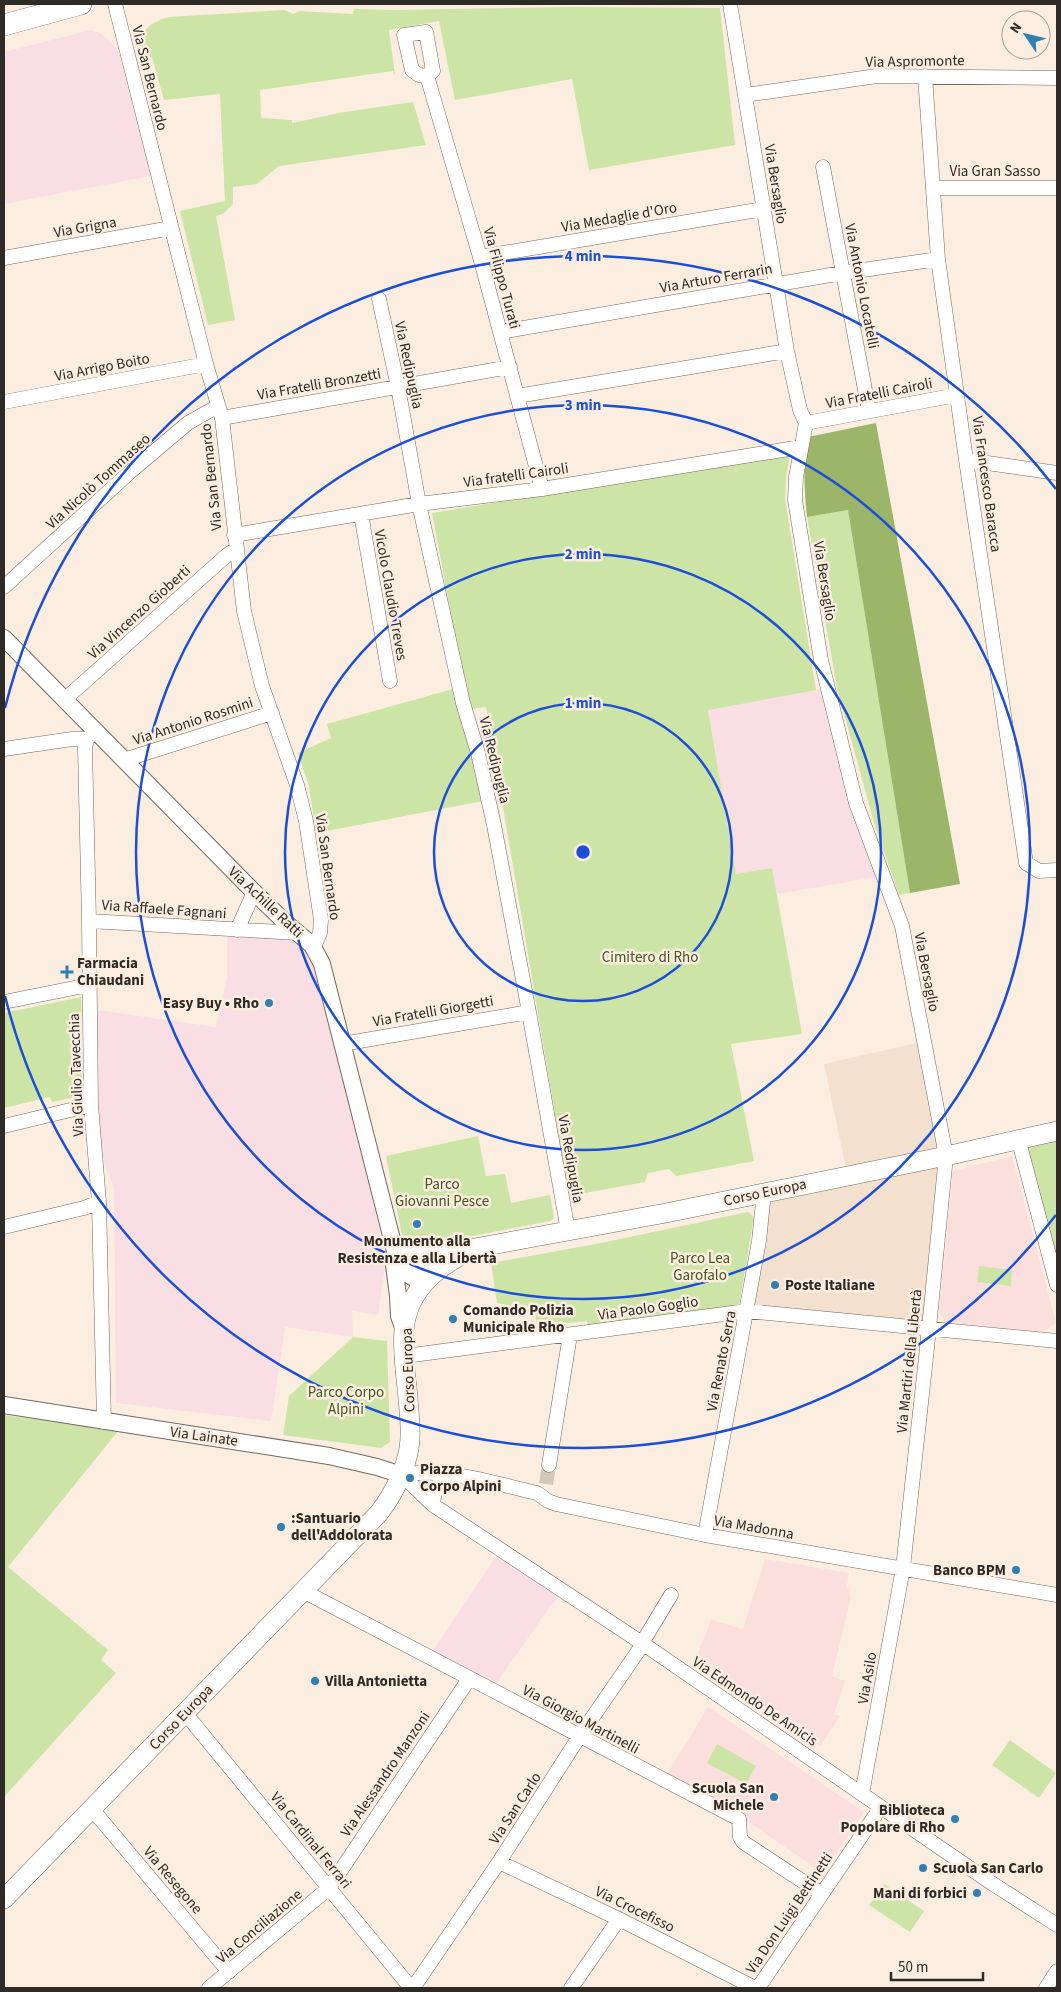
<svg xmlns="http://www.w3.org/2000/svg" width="1061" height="1992" viewBox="0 0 1061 1992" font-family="'Source Sans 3',sans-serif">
<rect width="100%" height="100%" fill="#fbeee1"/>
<!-- built -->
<path fill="#f3e0ce" d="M921 1042 942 1154 847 1173 824 1064Z
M943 1159 928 1326 749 1308 767 1194Z"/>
<!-- industrial -->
<path fill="#f9dee3" d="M91 30 100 33 109 40 116 47 120 56 151 176 4 204V52Z
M825 688 876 877 777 894 772 868 736 874 708 709Z
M227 935 295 939 310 952 314 963 389 1268 384 1273 378 1315 352 1311 353 1337 285 1327 271 1421 116 1403 114 1187 100 1153 97 1010 216 1027 227 978Z
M498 1554 560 1596 553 1602 496 1684 432 1652Z"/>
<!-- education -->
<path fill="#fadfdd" d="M1012 1156 1056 1323 1043 1332 946 1322 939 1313 953 1171Z
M765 1559 849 1573 847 1586 851 1597 832 1676 845 1681 834 1714 840 1716 820 1746 695 1661 711 1620 743 1629Z
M708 1707 864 1812 823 1873 747 1821 667 1774Z"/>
<!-- green -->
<path fill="#cce4a5" d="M571 7 720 8 735 145 589 170 572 79 455 100 439 21 389 30 395 75 393 71 260 90 261 118 292 120V123L344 112 413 102 426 145 279 166 257 184 233 187V204L223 214 216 216 235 320 208 325 180 211 225 201 220 94 164 100 152 57 141 58C136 34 147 23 169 17L285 10 293 14 299 11 353 14 354 9 394 10Z
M790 455 786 478 785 499 816 690 708 710 736 874 772 868 802 1034 731 1044 754 1161 676 1176 669 1169 648 1173 645 1182 569 1196 486 707 472 709 460 663 432 513Z
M848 510 910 893 899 895 875 826 837 688 807 517Z
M453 689 466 730 483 801 316 833 309 786 298 753 331 738 327 724Z
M81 997 82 1089 78 1096 52 1102 50 1097 4 1108V1013Z
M478 1136 486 1176 505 1174 511 1203 550 1195 554 1218 550 1221 421 1246 416 1245 402 1235 386 1156Z
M1057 1141V1262L1026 1146Z
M748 1212 754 1217 739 1305 589 1328 587 1321 537 1326 534 1306 520 1308 497 1303 491 1263 601 1243Z
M979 1266 1012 1270 1011 1286 977 1282Z
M353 1337 387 1341 390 1442 381 1448 283 1435 289 1396Z
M4 1415 119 1430 8 1567 108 1650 101 1660 116 1673 4 1797Z
M1010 1740 1056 1773 1039 1798 992 1765Z
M717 1744 756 1766 746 1784 707 1763Z
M884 1884 924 1911 910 1932 869 1905Z"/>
<!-- forest -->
<path fill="#9bb668" d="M876 423 960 884 910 893 848 510 807 517C804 487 803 467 808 437Z"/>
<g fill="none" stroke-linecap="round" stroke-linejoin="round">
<!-- minor-tunnel -->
<path stroke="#d2c7bb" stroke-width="14" stroke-dasharray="14 7" stroke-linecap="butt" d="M546 1484 549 1465"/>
<defs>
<path id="minor" d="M115 4 206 364 222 418 244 611 262 686 297 785 306 821 321 920 320 933 314 947
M730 4 787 351 800 410 806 423 796 477 795 500 821 660 856 803 902 926 946 1156 927 1348 903 1568 862 1794
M427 76 419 75 412 70 404 35 426 32 433 71 427 76 480 257 542 489
M925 76 938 259 966 460 1026 863 1039 871 1057 870
M745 95 877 76 1057 78
M823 167 869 411
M933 188H1057
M480 257 763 209
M4 258 171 228
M379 299 398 387 419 504 463 703 478 753 494 825 529 1012 568 1231
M500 332 842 273 938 259
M517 396 787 351
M4 402 206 364
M222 418 510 367
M806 423 957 395
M966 460 1057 473
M361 514 390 681
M234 535 419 504 542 489 801 447
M4 587 130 472 188 423 218 406
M64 700 226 556 236 549
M95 732 87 739 85 748 89 921 91 1105 99 1202 104 1422
M4 749 72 739H87
M124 760 272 713
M89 921 298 933
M237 930 254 892
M4 1002 89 985
M342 1044 529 1012
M4 1126 91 1105
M1018 1138 1057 1285
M4 1227 84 1208 99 1202
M405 1356 747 1311 1057 1341
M549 1465 570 1335
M402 1475 433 1505 642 1643 993 1884 1057 1925
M402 1475C447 1467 493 1483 537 1493L548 1501 556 1504 705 1535 1057 1595
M433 1505C434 1490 438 1482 451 1474
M705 1535 759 1241 764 1192
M303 1591 739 1819 740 1837 743 1842 822 1894
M642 1643 671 1595
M185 1713 411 1988
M92 1809 229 1972
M499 1862 619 1919 755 1988
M209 1988 329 1888 469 1679
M413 1988 499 1862 579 1737 643 1644
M571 1988 619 1919
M758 1988 881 1807
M1046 1988 1057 1971"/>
<path id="tertiary" d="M4 638 254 892 287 924 312 945 322 964 397 1259C402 1272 412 1280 426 1281 423 1263 405 1254 393 1242
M404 1249C417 1257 429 1252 444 1250 453 1249 463 1248 473 1248
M393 1257 398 1296 399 1316 404 1330
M4 1405 329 1456 377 1467 402 1475"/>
<path id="secondary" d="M4 1899 379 1513C394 1493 405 1472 409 1448 412 1432 409 1414 408 1398 406 1376 402 1352 404 1330 408 1287 440 1265 475 1248L666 1213 946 1156 1057 1131"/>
<path id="primary" d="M4 25 81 4"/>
</defs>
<!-- minor casing -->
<use href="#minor" stroke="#74695e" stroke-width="15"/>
<!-- tertiary casing -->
<use href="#tertiary" stroke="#74695e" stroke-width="18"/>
<!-- secondary casing -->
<use href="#secondary" stroke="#74695e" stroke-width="20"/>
<!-- primary casing -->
<use href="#primary" stroke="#74695e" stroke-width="22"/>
<!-- minor -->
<use href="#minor" stroke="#fff" stroke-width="14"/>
<!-- tertiary -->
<use href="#tertiary" stroke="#fff" stroke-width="16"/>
<!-- secondary -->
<use href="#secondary" stroke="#fff" stroke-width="19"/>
<!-- primary -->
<use href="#primary" stroke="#fff" stroke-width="21"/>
</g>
<!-- distance rings -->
<g fill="none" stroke="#1d4ed8" stroke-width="2.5">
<circle cx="583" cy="852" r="149"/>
<circle cx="583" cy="852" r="298"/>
<circle cx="583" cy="852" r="447"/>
<path d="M1056 1215A596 596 0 0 1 5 996M5 708A596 596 0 0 1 1056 489"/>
</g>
<!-- markers -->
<g fill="#3280b2" stroke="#fbeee1" stroke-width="2">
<path d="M64.5 964.5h5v5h5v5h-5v5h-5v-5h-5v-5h5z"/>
<circle cx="269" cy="1003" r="5"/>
<circle cx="417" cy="1224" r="5"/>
<circle cx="775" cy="1285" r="5"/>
<circle cx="453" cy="1319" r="5"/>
<circle cx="410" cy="1478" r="5"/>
<circle cx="281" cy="1527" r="5"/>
<circle cx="1016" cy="1570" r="5"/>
<circle cx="315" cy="1681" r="5"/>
<circle cx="774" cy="1797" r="5"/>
<circle cx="955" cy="1819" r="5"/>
<circle cx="923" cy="1868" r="5"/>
<circle cx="977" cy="1893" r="5"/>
</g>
<g text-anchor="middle" stroke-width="5" stroke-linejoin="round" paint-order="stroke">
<!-- street labels -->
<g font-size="15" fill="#2e2a25" stroke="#fbeee1">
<text transform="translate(915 61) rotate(-1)" y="5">Via Aspromonte</text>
<text transform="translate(150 78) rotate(76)" y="5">Via San Bernardo</text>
<text x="995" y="176">Via Gran Sasso</text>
<text transform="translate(776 184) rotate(81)" y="5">Via Bersaglio</text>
<text transform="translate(619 217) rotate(-10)" y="5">Via Medaglie d'Oro</text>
<text transform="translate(85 227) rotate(-10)" y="5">Via Grigna</text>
<text transform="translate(502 278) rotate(75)" y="5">Via Filippo Turati</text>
<text transform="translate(716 278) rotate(-10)" y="5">Via Arturo Ferrarin</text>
<text transform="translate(862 286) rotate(79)" y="5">Via Antonio Locatelli</text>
<text transform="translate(409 365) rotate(78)" y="5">Via Redipuglia</text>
<text transform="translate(102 367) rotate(-11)" y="5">Via Arrigo Boito</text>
<text transform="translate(319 384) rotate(-10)" y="5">Via Fratelli Bronzetti</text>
<text transform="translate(879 393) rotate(-11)" y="5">Via Fratelli Cairoli</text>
<text transform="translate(516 475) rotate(-8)" y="5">Via fratelli Cairoli</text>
<text transform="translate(211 477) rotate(-96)" y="5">Via San Bernardo</text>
<text transform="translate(98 481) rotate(-42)" y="5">Via Nicolò Tommaseo</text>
<text transform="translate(987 484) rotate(82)" y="5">Via Francesco Baracca</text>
<text transform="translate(825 581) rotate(81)" y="5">Via Bersaglio</text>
<text transform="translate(391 595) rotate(80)" y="5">Vicolo Claudio Treves</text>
<text transform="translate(139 612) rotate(-42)" y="5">Via Vincenzo Gioberti</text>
<text transform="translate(193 721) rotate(-18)" y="5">Via Antonio Rosmini</text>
<text transform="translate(495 760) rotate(76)" y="5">Via Redipuglia</text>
<text transform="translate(328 867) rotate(82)" y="5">Via San Bernardo</text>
<text transform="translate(266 902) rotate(43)" y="5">Via Achille Ratti</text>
<text transform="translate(164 909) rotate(4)" y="5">Via Raffaele Fagnani</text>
<text transform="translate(927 972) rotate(79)" y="5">Via Bersaglio</text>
<text transform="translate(433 1011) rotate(-10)" y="5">Via Fratelli Giorgetti</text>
<text transform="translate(76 1075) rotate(-92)" y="5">Via Giulio Tavecchia</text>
<text transform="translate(571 1159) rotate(80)" y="5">Via Redipuglia</text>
<text transform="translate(765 1192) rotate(-12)" y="5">Corso Europa</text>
<text transform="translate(648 1308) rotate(-8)" y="5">Via Paolo Goglio</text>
<text transform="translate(721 1361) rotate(-79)" y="5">Via Renato Serra</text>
<text transform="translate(909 1361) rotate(-84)" y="5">Via Martiri della Libertà</text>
<text transform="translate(408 1370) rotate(-92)" y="5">Corso Europa</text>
<text transform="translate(204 1436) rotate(8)" y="5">Via Lainate</text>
<text transform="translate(754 1527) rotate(10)" y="5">Via Madonna</text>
<text transform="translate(867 1678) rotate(-80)" y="5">Via Asilo</text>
<text transform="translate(755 1701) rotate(34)" y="5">Via Edmondo De Amicis</text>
<text transform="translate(181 1717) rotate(-46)" y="5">Corso Europa</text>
<text transform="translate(581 1719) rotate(28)" y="5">Via Giorgio Martinelli</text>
<text transform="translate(385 1774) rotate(-56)" y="5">Via Alessandro Manzoni</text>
<text transform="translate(515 1808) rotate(-57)" y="5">Via San Carlo</text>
<text transform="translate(311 1840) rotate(51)" y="5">Via Cardinal Ferrari</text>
<text transform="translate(173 1880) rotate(50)" y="5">Via Resegone</text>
<text transform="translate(635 1909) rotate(26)" y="5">Via Crocefisso</text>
<text transform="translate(789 1913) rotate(-56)" y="5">Via Don Luigi Bettinetti</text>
<text transform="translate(259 1926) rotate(-40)" y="5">Via Conciliazione</text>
</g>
<!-- park labels -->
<g font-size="15" fill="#44551e" stroke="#fbeee1">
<text x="650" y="962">Cimitero di Rho</text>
<text x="442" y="1189">Parco<tspan x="442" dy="17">Giovanni Pesce</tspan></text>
<text x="700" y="1263">Parco Lea<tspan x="700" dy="17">Garofalo</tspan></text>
<text x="346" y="1397">Parco Corpo<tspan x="346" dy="17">Alpini</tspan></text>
</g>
<!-- poi labels -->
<g font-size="15" font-weight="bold" fill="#2e2a25" stroke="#fbeee1" text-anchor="start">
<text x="77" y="968">Farmacia<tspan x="77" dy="17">Chiaudani</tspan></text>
<text x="259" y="1008" text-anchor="end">Easy Buy • Rho</text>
<text x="417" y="1246" text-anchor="middle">Monumento alla<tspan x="417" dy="17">Resistenza e alla Libertà</tspan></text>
<text x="785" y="1290">Poste Italiane</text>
<text x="463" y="1315">Comando Polizia<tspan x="463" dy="17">Municipale Rho</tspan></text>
<text x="420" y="1474">Piazza<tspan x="420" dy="17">Corpo Alpini</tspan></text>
<text x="291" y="1523">:Santuario<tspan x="291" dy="17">dell'Addolorata</tspan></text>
<text x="1006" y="1575" text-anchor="end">Banco BPM</text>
<text x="325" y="1686">Villa Antonietta</text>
<text x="764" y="1793" text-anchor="end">Scuola San<tspan x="764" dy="17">Michele</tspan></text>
<text x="945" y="1815" text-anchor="end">Biblioteca<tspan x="945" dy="17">Popolare di Rho</tspan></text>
<text x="933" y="1873">Scuola San Carlo</text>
<text x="967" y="1898" text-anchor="end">Mani di forbici</text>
</g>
</g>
<circle cx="583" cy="852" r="8" fill="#1d4ed8" stroke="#fbeee1" stroke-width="2.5"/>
<g font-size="15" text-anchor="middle" font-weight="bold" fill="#1d4ed8" stroke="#fbeee1" stroke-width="5" stroke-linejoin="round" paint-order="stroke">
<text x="583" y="261">4 min</text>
<text x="583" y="410">3 min</text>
<text x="583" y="559">2 min</text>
<text x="583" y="708">1 min</text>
</g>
<!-- border -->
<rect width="1061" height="1992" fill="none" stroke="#2e2a25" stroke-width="10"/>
<!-- north arrow -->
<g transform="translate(1026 35) rotate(305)"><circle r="24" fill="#fbeee1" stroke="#a9a096"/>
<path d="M0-4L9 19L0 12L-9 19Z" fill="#3280b2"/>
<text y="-8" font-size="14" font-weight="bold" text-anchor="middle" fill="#2e2a25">N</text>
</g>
<!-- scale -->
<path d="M891 1972v8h92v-8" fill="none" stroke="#2e2a25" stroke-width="2.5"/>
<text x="898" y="1972" font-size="15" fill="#2e2a25" stroke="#fbeee1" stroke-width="4" paint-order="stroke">50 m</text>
</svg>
